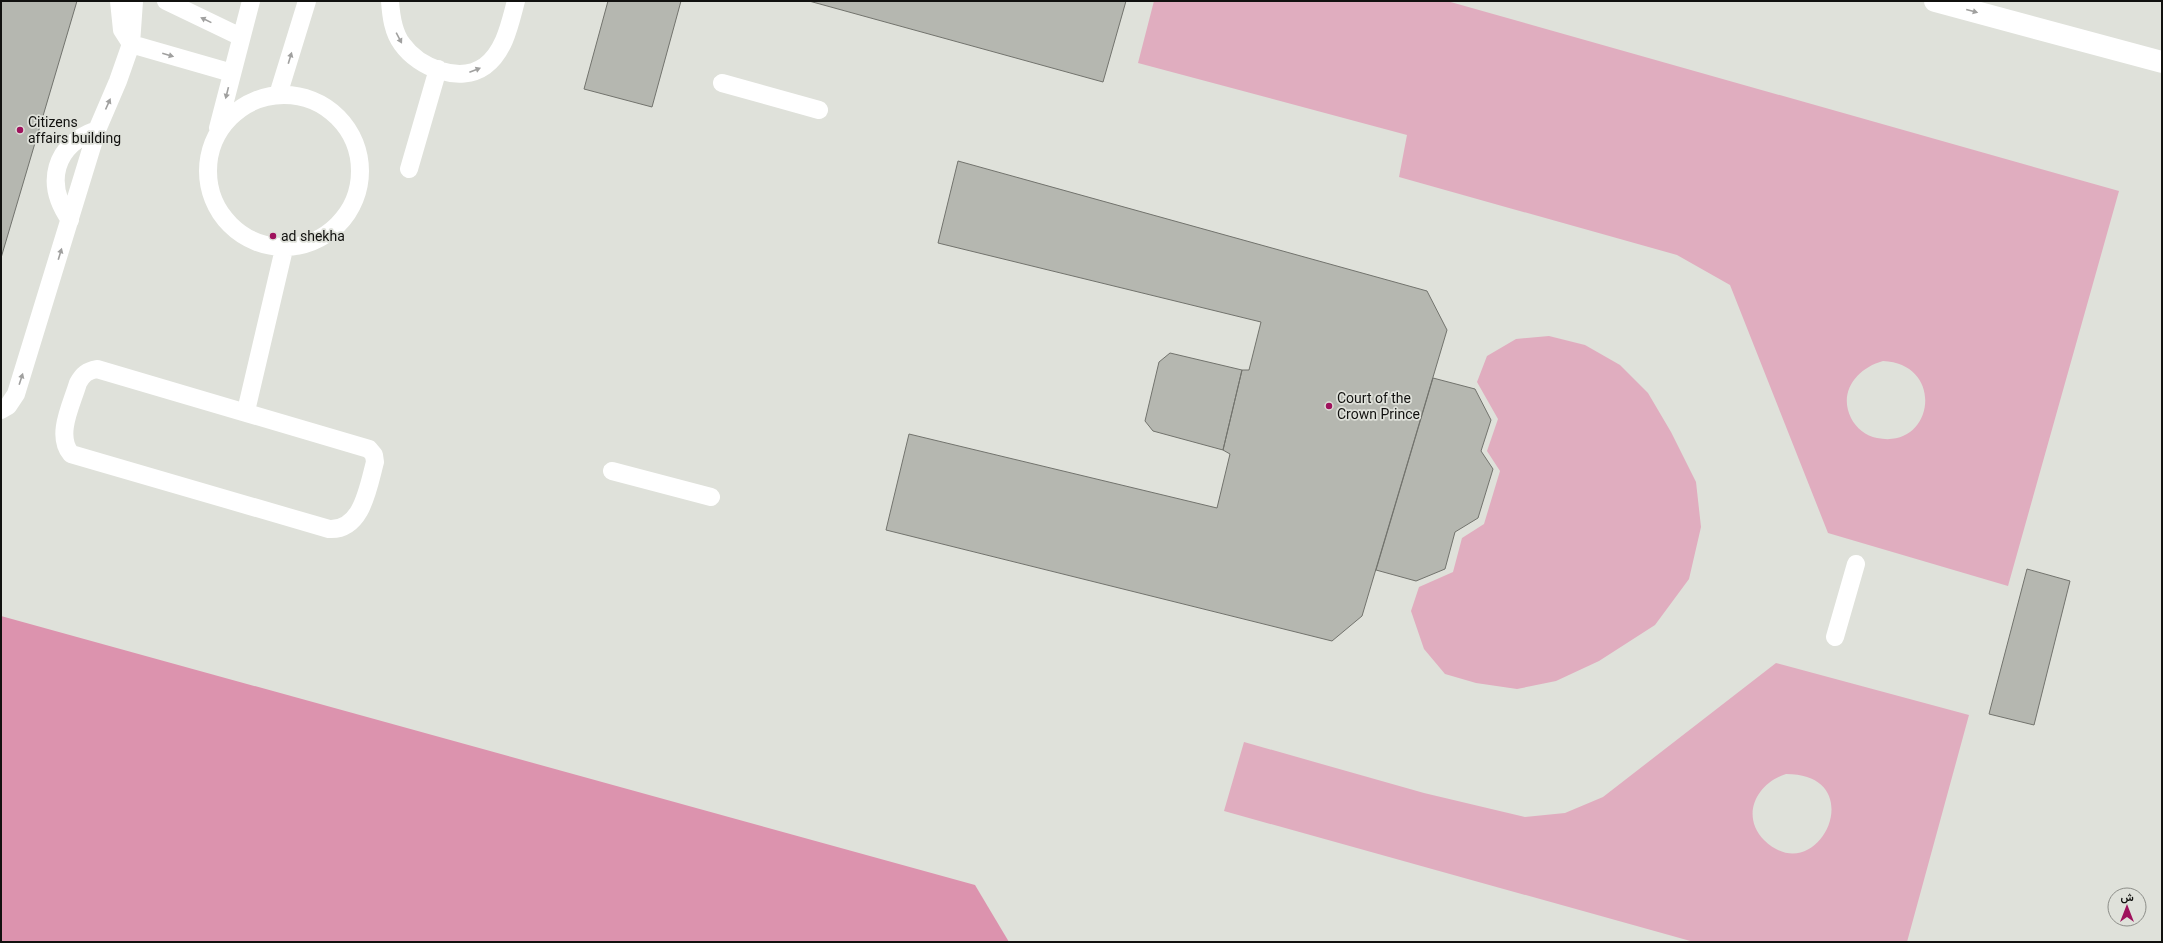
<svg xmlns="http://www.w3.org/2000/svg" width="2163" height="943" viewBox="0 0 2163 943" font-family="Roboto,Vazirmatn,sans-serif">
<rect width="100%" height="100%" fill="#dfe1da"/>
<!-- green -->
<path fill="#e0adbf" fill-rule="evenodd" d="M1154 1H1447L2119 191 2008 586 1828 533 1730 285 1677 255 1399 177 1407 135 1138 63ZM1883 361C1946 364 1934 450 1877 438 1866 436 1856 428 1851 418 1838 392 1857 368 1883 361Z
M1549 336 1585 345 1620 365 1648 393 1671 432 1696 482 1701 527 1689 579 1655 625 1599 661 1556 681 1517 689 1476 683 1445 674 1424 649 1411 611 1419 587 1453 572 1462 538 1484 524 1500 471 1487 451 1498 419 1477 382 1487 356 1516 339Z
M1776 663 1969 715 1907 942H1694L1224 811 1244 742 1424 793 1525 817 1565 813 1603 797ZM1786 774C1873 774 1818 893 1764 840 1740 815 1757 783 1786 774Z"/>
<!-- water -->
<path fill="#dc93ae" d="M1 616 975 885 1009 942H1Z"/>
<!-- building -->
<path fill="#b5b7b0" stroke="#72736d" d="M1 1H77L1 258Z
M608 1H681L652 107 584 89Z
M809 1H1126L1103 82Z
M958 161 1427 291 1447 330 1362 616 1332 641 886 530 909 434 1217 508 1230 454 1223 450 1242 370H1249L1261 322 938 243Z
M1170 353 1242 370 1223 450 1153 431 1145 421 1159 362Z
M1433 378 1475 389 1491 420 1481 451 1493 469 1478 518 1455 532 1445 569 1416 581 1376 570Z
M2027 569 2070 581 2034 725 1989 714Z"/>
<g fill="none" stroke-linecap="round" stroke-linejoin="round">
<!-- lane -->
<path stroke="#fff" stroke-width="18" d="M119 1 122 30 131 44 232 73
M166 1 241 37
M390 1C391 16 393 32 402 44 419 68 460 84 485 66 505 51 510 23 516 1
M722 83 819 110
M208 171a76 76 0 1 1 152 0a76 76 0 1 1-152 0Z
M278 95 307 1
M218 128 251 1
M409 169 438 69
M70 220C44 183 54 145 97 130
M97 369 369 449 374 455 375 462C368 488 362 531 329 529L71 454C55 435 72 404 78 383 83 374 87 371 97 369Z
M1 410 8 406 16 394 97 130 118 81 131 44 134 1
M246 411 284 249
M612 471 711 497
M1835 637 1856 564"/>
<!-- secondary -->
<path stroke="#fff" stroke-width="22" d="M1935 1 2162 62"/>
</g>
<!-- one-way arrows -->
<defs><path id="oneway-solid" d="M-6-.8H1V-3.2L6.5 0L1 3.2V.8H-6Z"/></defs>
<g fill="#a0a09f">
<use href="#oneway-solid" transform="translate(1972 11) rotate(15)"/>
<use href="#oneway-solid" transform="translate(206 20) rotate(-154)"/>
<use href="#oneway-solid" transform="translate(399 38) rotate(62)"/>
<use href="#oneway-solid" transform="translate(168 55) rotate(16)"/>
<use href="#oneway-solid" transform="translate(290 58) rotate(-73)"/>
<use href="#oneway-solid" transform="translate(475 70) rotate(-21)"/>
<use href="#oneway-solid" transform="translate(227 93) rotate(104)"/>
<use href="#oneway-solid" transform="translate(108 104) rotate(-66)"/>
<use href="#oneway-solid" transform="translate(60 254) rotate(-73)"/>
<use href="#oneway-solid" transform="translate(21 379) rotate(-72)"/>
</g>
<!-- markers -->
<g fill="#9f125d" stroke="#dfe1da" stroke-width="1.5">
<circle cx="20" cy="130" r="4"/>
<circle cx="273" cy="236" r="4"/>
<circle cx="1329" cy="406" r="4"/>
</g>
<g text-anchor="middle" stroke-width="3.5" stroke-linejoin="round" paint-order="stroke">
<!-- poi labels -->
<g font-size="14" fill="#11110f" stroke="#dfe1da" text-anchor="start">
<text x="28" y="127">Citizens<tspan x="28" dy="16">affairs building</tspan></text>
<text x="281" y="241">ad shekha</text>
<text x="1337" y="403">Court of the<tspan x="1337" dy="16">Crown Prince</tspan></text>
</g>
</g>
<!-- border -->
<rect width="2163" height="943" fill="none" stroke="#11110f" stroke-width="4"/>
<!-- north arrow -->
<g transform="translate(2127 907)"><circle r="19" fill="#dfe1da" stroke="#8d8e89"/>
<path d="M0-3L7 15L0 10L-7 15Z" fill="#9f125d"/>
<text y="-6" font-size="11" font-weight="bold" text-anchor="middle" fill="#11110f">ش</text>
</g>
</svg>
